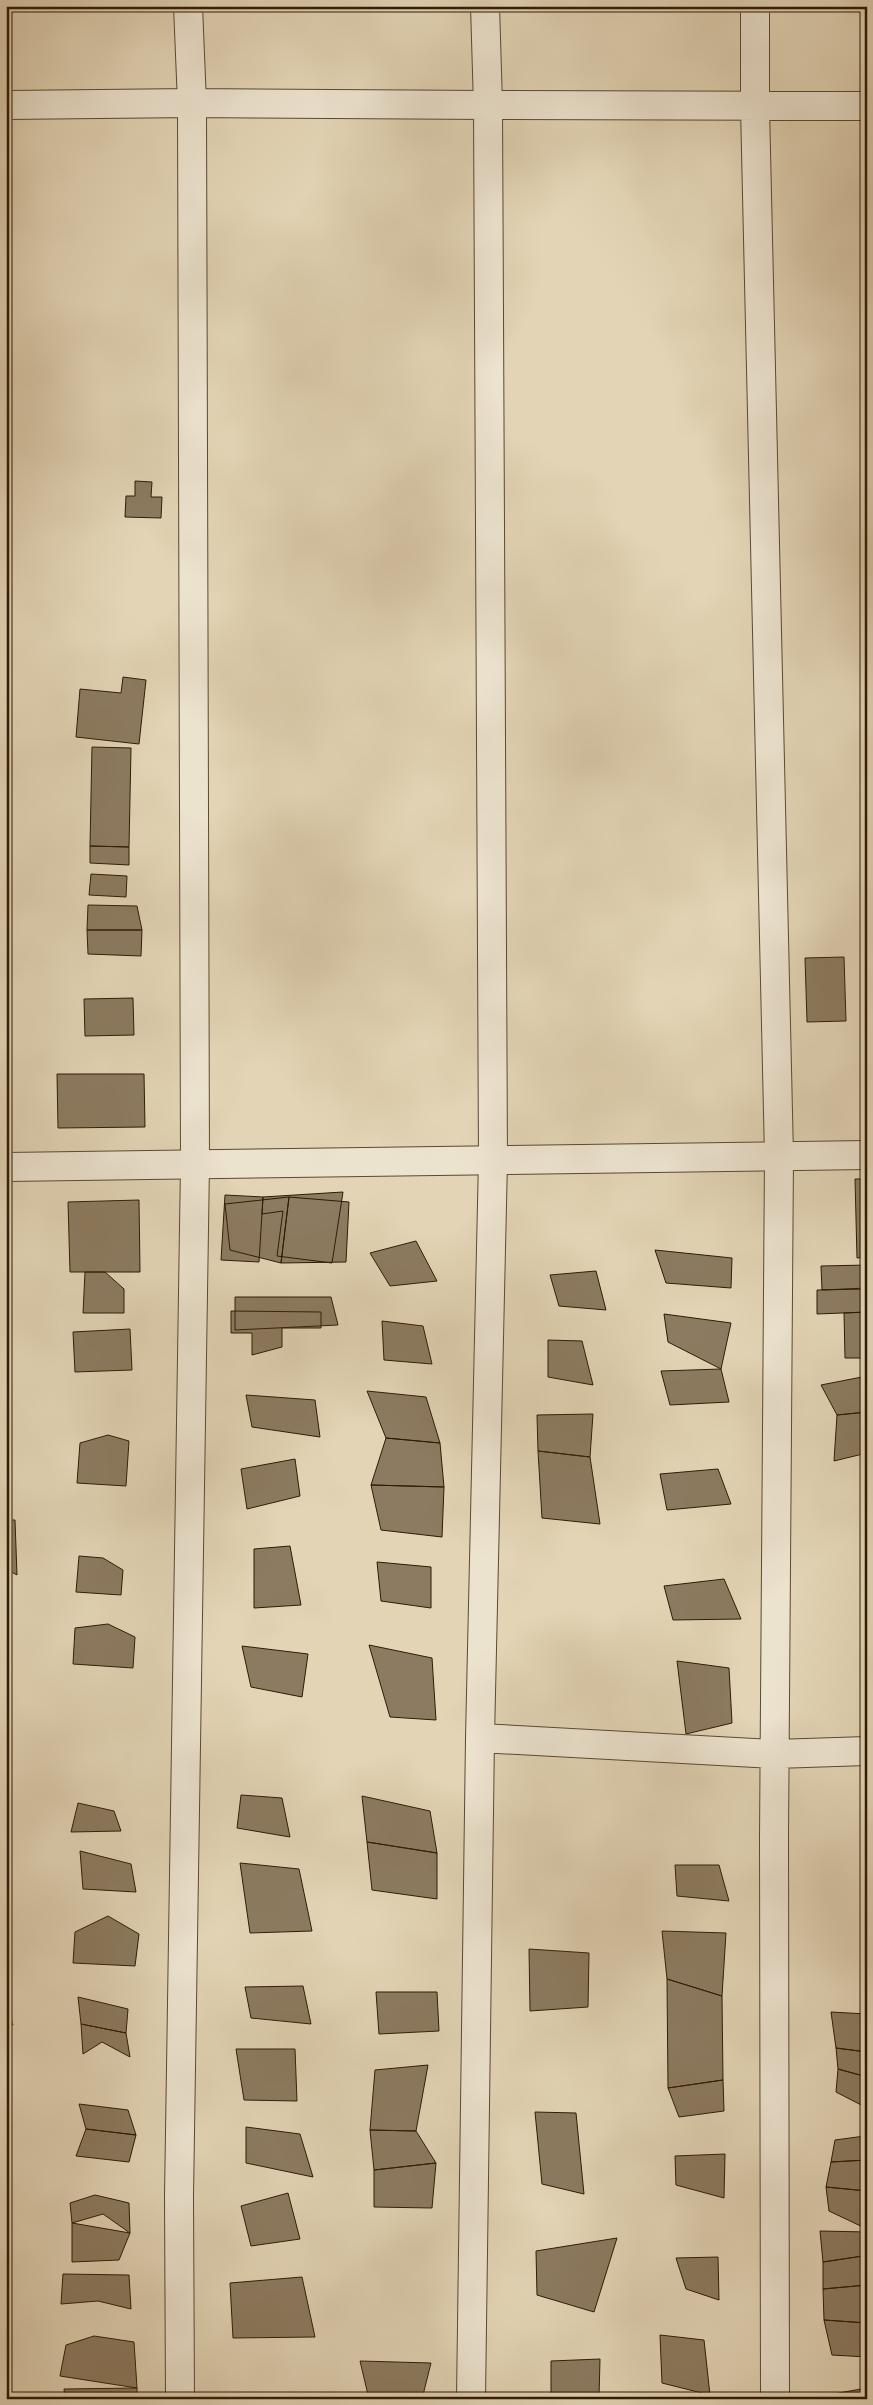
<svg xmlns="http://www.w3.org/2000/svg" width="873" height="2405" viewBox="0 0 873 2405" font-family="'IM FELL Double Pica',serif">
<rect width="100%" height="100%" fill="#e2d4b5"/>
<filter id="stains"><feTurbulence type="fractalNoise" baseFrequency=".004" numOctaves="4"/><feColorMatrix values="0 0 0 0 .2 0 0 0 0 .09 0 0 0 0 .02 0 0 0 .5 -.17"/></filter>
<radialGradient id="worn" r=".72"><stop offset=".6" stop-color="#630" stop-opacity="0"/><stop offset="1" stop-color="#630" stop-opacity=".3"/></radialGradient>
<!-- building -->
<path fill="#8c7b61" stroke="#2e1b06" d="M135 481 152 482 151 497H162L161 518 125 517 126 496H135Z
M123 677 146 680 139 744 76 737 80 689 121 693Z
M92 747 131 748 129 847 90 846Z
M90 846 129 847V865L90 863Z
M91 874 127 876 126 897 89 895Z
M88 905 137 906 142 930H87Z
M87 930H142L141 956 88 954Z
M844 957 846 1021 807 1022 805 958Z
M133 998 134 1035 85 1036 84 999Z
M57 1074H144L145 1127 58 1128Z
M855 1179H867V1257L857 1258Z
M343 1192 332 1263 277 1256 283 1211 262 1214 263 1197Z
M225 1195 263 1197 259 1262 221 1260Z
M289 1197 281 1263 230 1250 225 1204Z
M289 1197 349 1202 346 1262 281 1263Z
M139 1200 140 1272H70L68 1202Z
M416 1241 437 1281 390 1286 370 1253Z
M655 1250 732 1258 731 1288 666 1283Z
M867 1265V1288L822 1290 821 1266Z
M596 1271 606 1310 559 1306 550 1275Z
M85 1272H105L124 1289V1313H83Z
M867 1289V1312L817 1314V1290Z
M235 1297H331L338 1325 235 1330Z
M231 1311 321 1312V1328H282V1347L252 1355V1333H231Z
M867 1312V1358H845L844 1313Z
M664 1314 731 1323 721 1369 668 1342Z
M382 1321 423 1326 432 1364 384 1360Z
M130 1329 132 1370 75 1372 73 1332Z
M548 1340 582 1341 593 1385 548 1377Z
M721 1369 729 1402 670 1405 661 1371Z
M867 1376V1412L837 1415 821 1385Z
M367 1391 426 1397 440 1443 386 1438Z
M246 1395 315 1400 320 1437 252 1427Z
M867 1412V1453L834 1461 837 1415Z
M593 1414 590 1457 538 1451 537 1415Z
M108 1435 129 1441 126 1486 77 1483 80 1443Z
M386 1438 440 1443 444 1487 371 1485Z
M538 1451 590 1457 600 1524 542 1518Z
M295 1459 300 1496 247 1509 241 1469Z
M718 1469 731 1504 667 1510 660 1474Z
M371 1485 444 1487 442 1537 381 1530Z
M6 1520H15L17 1575 6 1569Z
M290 1546 301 1605 254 1608V1549Z
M79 1556 103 1558 123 1570 121 1595 76 1592Z
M377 1562 431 1567V1608L381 1601Z
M724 1579 741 1619 673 1620 664 1586Z
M108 1624 135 1637 133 1668 73 1664 75 1628Z
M369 1645 432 1658 436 1720 390 1717Z
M242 1646 308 1654 302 1697 251 1687Z
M677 1661 729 1668 732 1723 686 1734Z
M241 1795 282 1798 290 1837 237 1828Z
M362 1796 430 1811 437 1853 367 1842Z
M78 1803 114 1811 121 1831 71 1832Z
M367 1842 437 1853V1899L372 1890Z
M80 1851 131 1864 136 1892 83 1889Z
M240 1863 299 1869 312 1931 250 1933Z
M675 1865H719L729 1901 677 1896Z
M108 1916 139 1934 135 1966 73 1963 75 1932Z
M662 1931 726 1933 722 1996 667 1979Z
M529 1949 589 1953 588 2007 530 2011Z
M667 1979 722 1996 723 2080 668 2088Z
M303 1986 311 2024 251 2018 245 1987Z
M376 1992H437L439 2031 379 2034Z
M78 1997 128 2009 126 2033 81 2024Z
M6 2004 13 2025 6 2026Z
M831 2012 867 2014V2052L836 2048Z
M81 2024 126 2033 130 2057 102 2042 83 2054Z
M836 2048 867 2052V2077L838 2069Z
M236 2049H295L297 2101 244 2100Z
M428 2065 416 2131 370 2130 375 2070Z
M838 2069 867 2077V2108L836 2092Z
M723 2080 724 2111 679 2117 668 2088Z
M6 2083H11L6 2108Z
M79 2104 128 2110 136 2135 86 2129Z
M535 2112 576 2113 584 2194 542 2184Z
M6 2127H12L6 2160Z
M246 2127 300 2134 313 2177 246 2163Z
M86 2129 136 2135 129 2162 76 2156Z
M370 2130 416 2131 436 2163 374 2170Z
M865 2136 867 2160 831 2162 835 2140Z
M725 2154 724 2198 676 2185 675 2156Z
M867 2160V2191L826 2187 831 2162Z
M436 2163 432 2208 374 2207V2170Z
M826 2187 867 2191V2229L829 2211Z
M288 2193 300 2239 251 2246 241 2206Z
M95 2195 129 2203 130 2233 103 2214 72 2223 70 2203Z
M72 2223 130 2233 119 2260 72 2262Z
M820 2231 867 2232V2245L863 2256 823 2262Z
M617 2238 594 2312 537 2295 536 2251Z
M863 2256 867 2285 823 2289V2262Z
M718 2257 719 2300 686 2289 676 2258Z
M63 2274 129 2275 131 2309 98 2301 61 2304Z
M302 2277 315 2337 233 2338 230 2283Z
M867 2285V2323L824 2320 823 2289Z
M824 2320 867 2323V2357L832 2355Z
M660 2335 704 2340 710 2395 662 2383Z
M94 2336 134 2342 137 2388 60 2376 66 2345Z
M600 2359 599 2397 551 2399V2361Z
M360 2361 431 2363 422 2399H369Z
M137 2388V2399H65L64 2389Z
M861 2389 863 2399H823L822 2396Z"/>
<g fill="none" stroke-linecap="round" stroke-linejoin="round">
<defs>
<path id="minor" d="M188 6 192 103 488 105 493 1160 480 1738 471 2399
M485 6 488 105 867 106
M755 6V107L779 1156 774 1838 775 2399
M6 105 192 103 195 1164 179 2197 180 2399
M480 1738 775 1754 867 1751"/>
<path id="tertiary" d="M6 1167 867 1155"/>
</defs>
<!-- minor casing -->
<use href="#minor" stroke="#5b4932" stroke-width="30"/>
<!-- tertiary casing -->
<use href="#tertiary" stroke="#5b4932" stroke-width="30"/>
<!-- minor -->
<use href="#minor" stroke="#ece3cf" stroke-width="28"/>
<!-- tertiary -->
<use href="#tertiary" stroke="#ece3cf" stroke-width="28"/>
</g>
<!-- margin -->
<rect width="873" height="2405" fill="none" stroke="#e2d4b5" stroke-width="25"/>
<rect x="8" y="8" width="858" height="2390" fill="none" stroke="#2e1b06" stroke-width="2.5"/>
<rect x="12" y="12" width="848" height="2380" fill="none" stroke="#2e1b06"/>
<rect width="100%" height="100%" filter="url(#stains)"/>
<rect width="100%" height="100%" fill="url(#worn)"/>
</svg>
